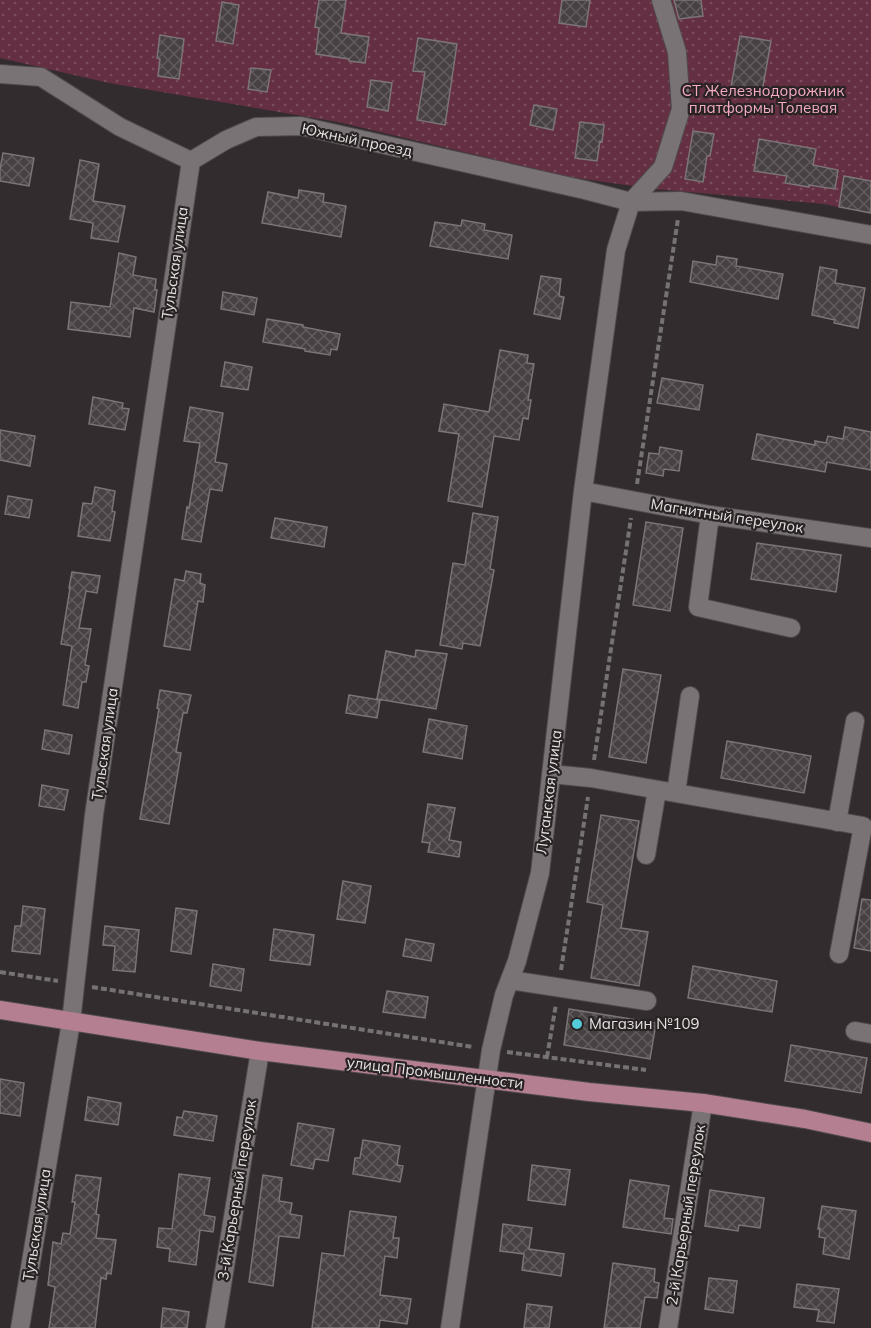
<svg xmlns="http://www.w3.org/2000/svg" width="871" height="1328" viewBox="0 0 871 1328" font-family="Mulish,sans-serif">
<defs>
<pattern id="garden-dots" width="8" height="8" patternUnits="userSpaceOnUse" patternTransform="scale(1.5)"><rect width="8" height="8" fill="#642f43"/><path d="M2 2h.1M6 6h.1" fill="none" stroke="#7a4d5e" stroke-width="1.8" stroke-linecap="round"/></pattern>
<pattern id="building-cross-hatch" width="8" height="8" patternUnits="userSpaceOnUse" patternTransform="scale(1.5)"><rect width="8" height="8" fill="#474143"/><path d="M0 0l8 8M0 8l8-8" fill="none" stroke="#625c5e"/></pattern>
</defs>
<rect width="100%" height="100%" fill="#332c2e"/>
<!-- garden -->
<path fill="url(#garden-dots)" d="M0 0H871V214L824 204 655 189 569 177 338 122 109 83 0 58Z"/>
<!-- building -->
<path fill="url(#building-cross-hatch)" stroke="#7c7477" stroke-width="1.5" d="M319 0H346L341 33 369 37 365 63 349 61V59L316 54 319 28 315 27Z
M562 0H590L586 27 559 23Z
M674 0H701L703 16 679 19Z
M222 2 239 5 233 44 216 41Z
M160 35 184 39 179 79 158 76 160 59 157 58Z
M740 36 771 41 762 92 731 87Z
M418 38 457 44 445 125 417 120 425 72 413 71Z
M251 68 271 70 267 92 248 89Z
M371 80 392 83 388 111 367 107Z
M534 105 557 109 553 130 530 125Z
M580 122 604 125 602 142 600 141 597 161 575 158Z
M693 131 714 134 710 156H707L703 182 685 179Z
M759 139 816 149 813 165 838 170 835 189 809 185V187L785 183 787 176 754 171Z
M3 153 34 158 29 186 0 181V169Z
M80 160 99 164 93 201 125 206 118 242 91 238 93 223 70 219Z
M844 176 871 181V213L839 207Z
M299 190 324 194 323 202 346 206 341 237 262 223 268 192 298 198Z
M462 220 485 224 484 230 512 235 508 259 430 246 435 222 461 226Z
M119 253 136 257 133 275 156 279 155 290H157L154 312 134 308 130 337 68 329 71 302 110 307Z
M717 256 737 259 736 266 783 274 778 299 690 282 693 261 716 265Z
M820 267 837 270 835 283 865 288 858 328 834 323 835 320 812 315Z
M541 276 561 279 559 296 564 297 560 319 534 314Z
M223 292 257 298 254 315 221 309Z
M267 319 303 325V327L340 334 337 350 331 349 330 355 305 351V349L263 342Z
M500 350 528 355 527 363 534 364 528 400H531L528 419 523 418 519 440 494 436 482 507 448 501 459 434 439 431 444 404 489 412Z
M225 362 252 367 248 390 221 386Z
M662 378 703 385 699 410 657 403Z
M93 397 123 403 122 408 129 409 125 430 89 424Z
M190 407 223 413 215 462 227 464 222 491 210 489 201 542 182 539 187 507 189 508 200 443 184 441Z
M845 427 871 432V470L827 462 825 472 752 459 757 434 815 445V441L826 443 828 436 843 439Z
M0 430 35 436 30 466 0 460Z
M660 447 682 451 679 471 664 469 663 476 646 473 649 453 659 454Z
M95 487 115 491 112 511 115 512 110 541 78 536 83 503 92 504Z
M8 496 32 500 29 518 5 514Z
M473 513 498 517 490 569 494 570 480 646 463 643 462 649 440 645 453 563 465 565Z
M275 518 327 527 324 547 271 538Z
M646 522 683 528 670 611 633 605Z
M757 543 841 555 836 592 751 579Z
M186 571 201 574 200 583 205 585 203 602 198 601 190 650 164 646 175 579 184 581Z
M72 572 100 576 97 593 86 591 79 628 91 629 85 665 89 666 86 682H82L78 708 63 705 72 646 61 644 70 588H69Z
M416 650 447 654 436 709 377 699 386 651 415 657Z
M623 669 661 675 646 763 609 757Z
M160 690 191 695 187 713H183L176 752 181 753 169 824 140 819 159 709 157 708Z
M349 695 380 700 377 718 346 713Z
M429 719 467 726 462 759 423 752Z
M45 730 72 735 69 754 42 749Z
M727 741 811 756 804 793 721 778Z
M42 785 68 790 64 810 39 806Z
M428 804 455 808 449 840 461 842 459 857 428 852 430 843 422 842Z
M601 815 639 821 621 928 648 932 639 986 591 978 603 905 587 902Z
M343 881 371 886 365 923 337 919Z
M862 899 871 900V951L854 948Z
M23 906 45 909 40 954 12 951 15 926H21Z
M176 908 197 911 191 954 171 951Z
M105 926 139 930 135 972 113 970 115 946 103 945Z
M274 929 314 935 310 965 270 960Z
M406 939 434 944 431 961 403 956Z
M213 964 244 969 241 991 210 986Z
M693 966 777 981 772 1012 688 998Z
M387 991 428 997 425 1018 383 1012Z
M569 1009 656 1023 650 1059 564 1045Z
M791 1045 867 1058 861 1093 785 1081Z
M0 1079 24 1083 20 1116 0 1113Z
M88 1097 121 1103 118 1125 85 1120Z
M184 1111 217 1116 213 1141 174 1135 177 1117 182 1118Z
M298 1123 334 1129 328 1161 315 1159 313 1169 291 1165Z
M363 1140 400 1146 397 1165 403 1166 400 1182 353 1174 355 1158H360Z
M532 1165 570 1170 565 1205 528 1200Z
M179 1174 210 1178 204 1215 215 1217 213 1232 200 1230 196 1265 169 1261 170 1249 157 1247 159 1228 172 1229Z
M76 1175 101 1178 96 1214 99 1215 96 1238 116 1240 111 1274 107 1273 106 1279 101 1278 95 1328H49L55 1287 48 1285 53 1242 61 1244 63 1233 70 1234 75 1202H72Z
M263 1175 282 1178 279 1201 292 1203 290 1214 302 1216 299 1238 279 1236 273 1286 249 1282Z
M630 1180 669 1186 664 1218 673 1219 671 1234 623 1227Z
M710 1190 764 1198 760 1228 739 1225 738 1231 705 1226Z
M822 1206 856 1211 849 1259 823 1254 825 1238 819 1237 820 1229H818Z
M350 1211 396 1217 393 1238H399L397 1258 385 1256 380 1295 411 1299 407 1324 380 1320 379 1328H312L322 1253 344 1256Z
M503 1224 532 1228 529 1249 564 1254 561 1276 522 1270 524 1254 500 1251Z
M613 1263 655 1269 654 1282 659 1283 657 1298 645 1297 640 1328H604Z
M709 1278 737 1281 733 1313 705 1309Z
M797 1284 839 1289 834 1323 817 1321 819 1310 794 1307Z
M527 1304 552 1307 549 1328H524Z
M163 1308 189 1312 187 1328H161Z"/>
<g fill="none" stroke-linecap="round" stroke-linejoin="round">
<defs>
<path id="minor" d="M0 74 41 77 120 127 191 161
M191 161 226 140 256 127 301 126 585 190 631 202 616 250 583 491 540 873 517 961 504 995 491 1050 450 1328
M631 202 681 201 871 235
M631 202 663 167 681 109 677 52 661 0
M583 491 710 515 871 538
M710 515 698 607 791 628
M551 774 591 778 863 826 839 954
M676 793 690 696
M837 822 855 721
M646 855 657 790
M510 980 647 1001
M855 1031 871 1034
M20 1328 71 1022 94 815 191 161
M215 1328 260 1051
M668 1328 703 1103"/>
<path id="major" d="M0 1010 260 1051 589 1092 703 1103 805 1119 871 1133"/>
</defs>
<!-- minor casing -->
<use href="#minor" stroke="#4f4a4b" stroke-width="20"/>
<!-- major casing -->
<use href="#major" stroke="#4f4a4b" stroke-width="20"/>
<!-- path -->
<path stroke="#767172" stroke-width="4" stroke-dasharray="6 3" stroke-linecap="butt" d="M637 484 678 219
M594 760 631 518
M561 970 588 797
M0 972 58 981
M92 987 473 1047
M507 1052 646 1070
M547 1057 556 1004"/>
<!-- minor -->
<use href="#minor" stroke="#7a7375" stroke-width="18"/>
<!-- major -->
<use href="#major" stroke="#b47f91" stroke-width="18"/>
</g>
<!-- markers -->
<circle fill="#53cbdb" stroke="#292324" stroke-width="2" cx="577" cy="1024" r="6"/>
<g text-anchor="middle" stroke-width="4.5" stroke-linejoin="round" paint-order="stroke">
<!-- park labels -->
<g font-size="15" fill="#f5abc4" stroke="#292324">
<text x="763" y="96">СТ Железнодорожник<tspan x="763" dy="17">платформы Толевая</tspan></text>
</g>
<!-- street labels -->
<g font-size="15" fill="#e6e2e3" stroke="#292324">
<text transform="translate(357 140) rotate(12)" y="5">Южный проезд</text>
<text transform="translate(175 263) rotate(-82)" y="5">Тульская улица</text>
<text transform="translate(727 516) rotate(9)" y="5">Магнитный переулок</text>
<text transform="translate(105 744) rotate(-82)" y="5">Тульская улица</text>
<text transform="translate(549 792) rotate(-83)" y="5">Луганская улица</text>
<text transform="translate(435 1073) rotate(7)" y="5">улица Промышленности</text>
<text transform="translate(237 1190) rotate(-81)" y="5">3-й Карьерный переулок</text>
<text transform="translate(686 1215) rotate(-81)" y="5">2-й Карьерный переулок</text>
<text transform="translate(37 1225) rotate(-81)" y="5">Тульская улица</text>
</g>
<!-- poi labels -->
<g font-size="15" fill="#e6e2e3" stroke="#292324" text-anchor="start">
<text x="589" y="1029">Магазин №109</text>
</g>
</g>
</svg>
